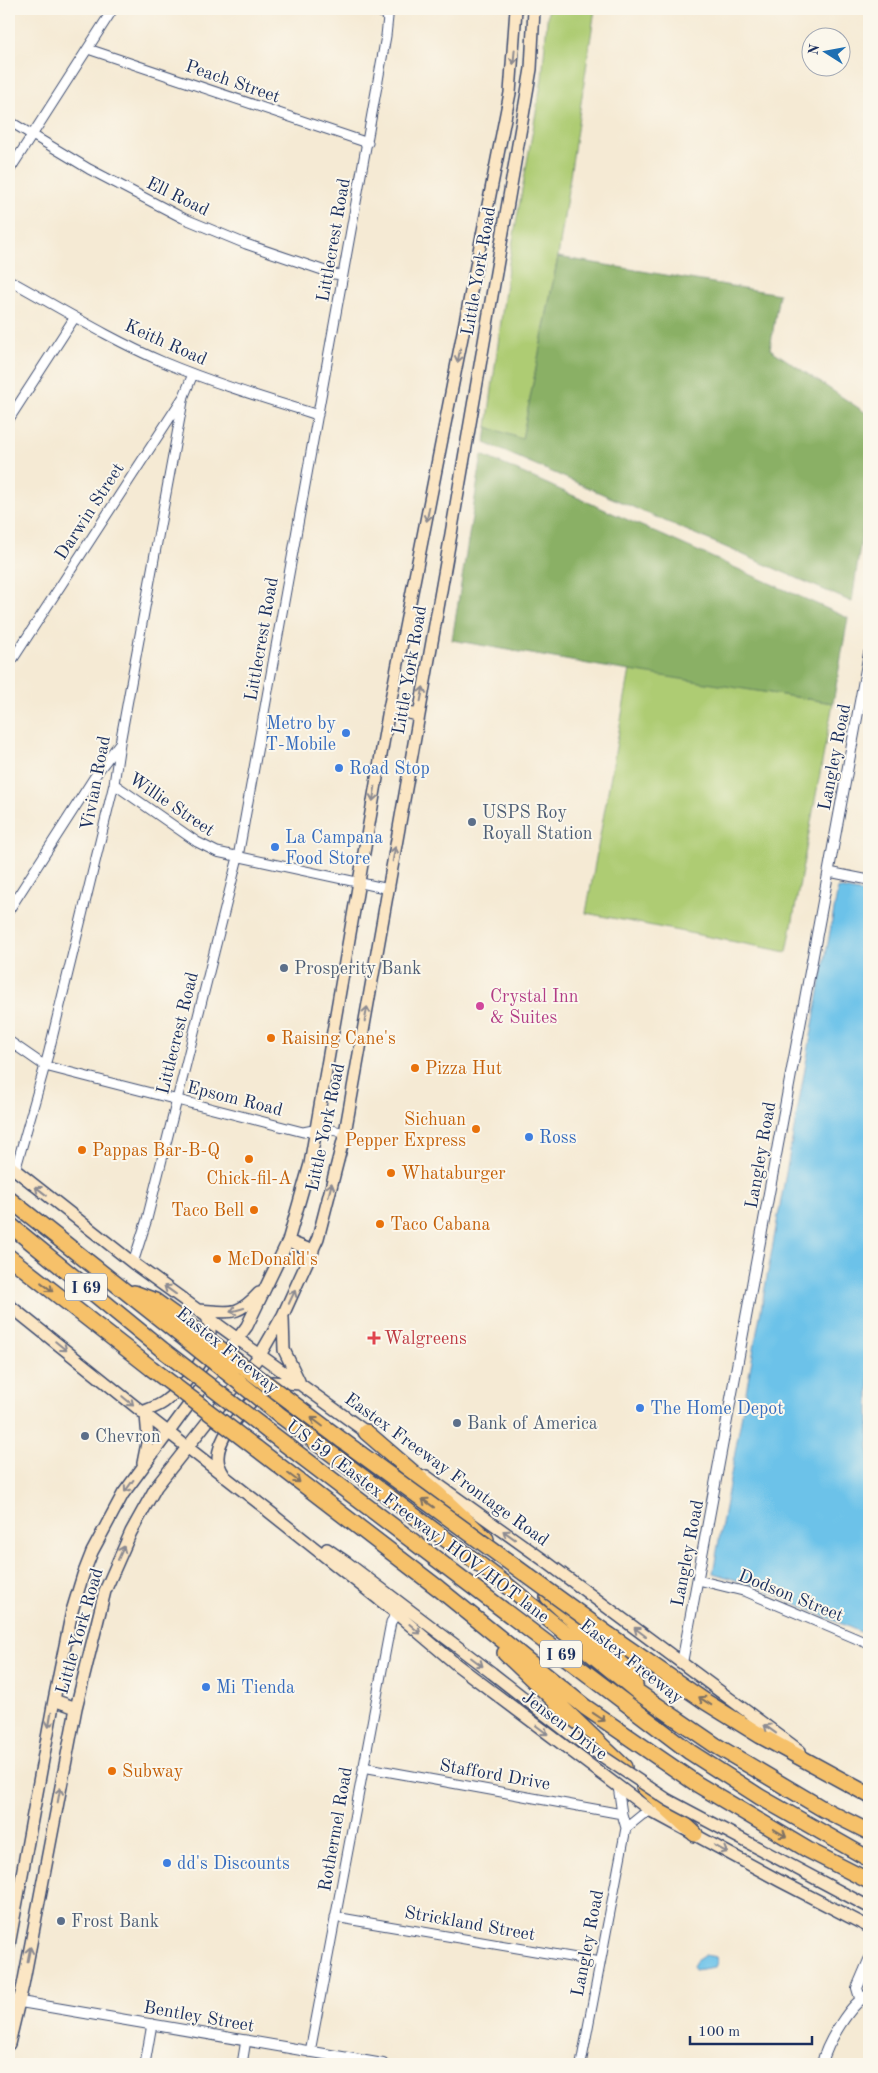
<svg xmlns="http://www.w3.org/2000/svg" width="878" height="2073" viewBox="0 0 878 2073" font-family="'Old Standard TT',serif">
<rect width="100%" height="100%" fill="#fbf7ec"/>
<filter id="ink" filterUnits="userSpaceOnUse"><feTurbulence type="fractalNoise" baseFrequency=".02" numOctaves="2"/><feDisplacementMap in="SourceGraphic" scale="10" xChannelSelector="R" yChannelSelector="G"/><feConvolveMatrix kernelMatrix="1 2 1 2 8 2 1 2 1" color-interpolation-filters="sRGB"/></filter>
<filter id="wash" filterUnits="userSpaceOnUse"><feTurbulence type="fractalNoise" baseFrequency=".0096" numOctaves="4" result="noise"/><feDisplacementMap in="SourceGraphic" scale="20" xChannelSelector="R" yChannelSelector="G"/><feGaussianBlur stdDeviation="1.12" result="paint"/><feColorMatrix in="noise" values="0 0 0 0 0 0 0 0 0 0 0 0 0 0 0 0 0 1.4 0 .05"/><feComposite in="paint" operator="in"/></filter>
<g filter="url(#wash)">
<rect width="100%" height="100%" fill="#f5ead4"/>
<!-- green -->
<path fill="#aecc73" stroke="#647e68" d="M548 9H595L558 257 522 440 487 427 508 268 542 79Z
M630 670 833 703 787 952 586 913Z"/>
<!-- forest -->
<path fill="#8ab065" stroke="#527062" d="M558 257 779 294 770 349 869 415V483L852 602 485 443 487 427 522 439Z
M482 455 848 618 833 703 605 667 452 640Z"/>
<!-- water -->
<path fill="#6cc2e9" stroke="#4478a4" d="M838 888 869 894V1636L759 1587 713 1573Z
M705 1955 716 1957 717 1962 715 1967 695 1970 693 1966 696 1961Z"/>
</g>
<g filter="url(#ink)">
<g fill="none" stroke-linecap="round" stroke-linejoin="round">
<defs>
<path id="minor" d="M88 49 368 143
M9 121 89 169 183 218 246 244 334 274 343 275
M9 171 113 9
M9 280C60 308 110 339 163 362 213 383 266 399 318 415
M9 419 75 317
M9 665 184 396 193 374
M114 784 197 842 217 852 389 889
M829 872 869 880
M9 910 99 770 119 744
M9 1041 45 1066 303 1132 324 1128 345 1133
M15 1171 48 1055 114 784 120 743 184 396
M133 1263 147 1219 238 857 386 36 388 17 377 9
M698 1580 747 1592 869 1644
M363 1767 622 1814
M626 1828 642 1815 651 1811
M335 1917 600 1962
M310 2052 391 1622 397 1613
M145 2064 152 2024
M242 2064 246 2040
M581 2064 626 1828 622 1814 618 1786"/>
<path id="tertiary" d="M682 1663 869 653
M860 1998 857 1988 869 1960
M9 2000 383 2064
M822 2064C826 2045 851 2001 869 1995"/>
<path id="secondary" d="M389 709 418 715
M9 1165 133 1263 373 1437
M288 1241 313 1251
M9 1305 146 1415 274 1515
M199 1310C230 1312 237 1317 259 1293
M283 1318 284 1350 299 1381
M142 1412C149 1409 157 1407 164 1402 186 1386 220 1345 207 1317
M143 1463 148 1438 146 1415
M224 1475C222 1472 220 1468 219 1465 211 1438 254 1398 272 1382L300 1384
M426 1476 545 1561 800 1751
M268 1511 391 1609 457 1665 651 1811 780 1881 869 1927
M327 1549 346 1562 492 1673
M54 1700 76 1708
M9 1945 54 1700 72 1611 83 1575 92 1552 123 1494 247 1326 288 1241 310 1164 316 1129 389 709 510 93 516 9
M9 2044 23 1985 76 1708 105 1591 131 1532 156 1487 260 1355 283 1315 318 1238 345 1133 447 557 531 69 534 9"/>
<path id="motorway" d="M9 1199 179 1334
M9 1224 164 1351
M9 1257 151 1368
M134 1293 155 1301 187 1324
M291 1402 343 1441
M281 1416 503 1582 639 1693 715 1745 823 1809 869 1832
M268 1431 690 1752 760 1797 869 1859
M366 1432 440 1496 486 1539
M256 1448 438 1588 585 1707 697 1784 808 1850 869 1881
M548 1597 624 1666 635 1685
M609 1635 706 1702 761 1736 869 1795
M505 1653 624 1767
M644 1787 695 1834"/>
</defs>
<!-- minor casing -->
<use href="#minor" stroke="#3c4b70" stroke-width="11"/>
<!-- tertiary casing -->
<use href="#tertiary" stroke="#3c4b70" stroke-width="12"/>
<!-- secondary casing -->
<use href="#secondary" stroke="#3c4b70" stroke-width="14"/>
<!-- motorway casing -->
<use href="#motorway" stroke="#3c4b70" stroke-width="18"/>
<!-- minor -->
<use href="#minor" stroke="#fff" stroke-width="9"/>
<!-- tertiary -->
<use href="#tertiary" stroke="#fff" stroke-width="10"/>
<!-- secondary -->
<use href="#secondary" stroke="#fbe6c4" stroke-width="11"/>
<!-- motorway -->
<use href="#motorway" stroke="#f6c16b" stroke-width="15"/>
<defs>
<path id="secondary-bridge" d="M492 1673 575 1738 668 1800 869 1907"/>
<path id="motorway-bridge" d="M187 1324 291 1402
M179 1334 281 1416
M164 1351 268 1431
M151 1368 256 1448
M343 1441 609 1635"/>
</defs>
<!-- secondary-bridge casing -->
<use href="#secondary-bridge" stroke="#3c4b70" stroke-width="14" stroke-linecap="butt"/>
<!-- motorway-bridge casing -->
<use href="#motorway-bridge" stroke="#3c4b70" stroke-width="18" stroke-linecap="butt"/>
<!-- secondary-bridge -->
<use href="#secondary-bridge" stroke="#fbe6c4" stroke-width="11"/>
<!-- motorway-bridge -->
<use href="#motorway-bridge" stroke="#f6c16b" stroke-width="15"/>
</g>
<!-- one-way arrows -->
<defs><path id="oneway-shaft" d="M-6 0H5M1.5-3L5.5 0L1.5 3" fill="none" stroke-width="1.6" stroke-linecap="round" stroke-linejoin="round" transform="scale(1.25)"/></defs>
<g stroke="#8b8a91">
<use href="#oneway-shaft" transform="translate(514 57) rotate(95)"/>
<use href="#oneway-shaft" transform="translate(459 355) rotate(101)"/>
<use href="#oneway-shaft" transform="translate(428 514) rotate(101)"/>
<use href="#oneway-shaft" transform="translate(422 694) rotate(-79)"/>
<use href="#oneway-shaft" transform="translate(374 794) rotate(100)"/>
<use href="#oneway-shaft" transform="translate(394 854) rotate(-80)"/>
<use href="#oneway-shaft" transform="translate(366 1014) rotate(-80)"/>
<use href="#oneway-shaft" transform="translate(330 1190) rotate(-76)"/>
<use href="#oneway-shaft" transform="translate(41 1191) rotate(-142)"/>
<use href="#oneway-shaft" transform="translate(170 1290) rotate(-144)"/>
<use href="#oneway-shaft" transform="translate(292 1297) rotate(-65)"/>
<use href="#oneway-shaft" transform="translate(237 1310) rotate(164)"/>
<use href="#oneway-shaft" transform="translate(61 1346) rotate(39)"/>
<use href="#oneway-shaft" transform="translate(128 1401) rotate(40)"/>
<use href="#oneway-shaft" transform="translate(129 1486) rotate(126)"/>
<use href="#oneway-shaft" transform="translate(509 1535) rotate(-144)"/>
<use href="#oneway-shaft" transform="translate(121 1553) rotate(-66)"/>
<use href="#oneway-shaft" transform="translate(415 1629) rotate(41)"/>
<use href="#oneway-shaft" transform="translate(640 1632) rotate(-143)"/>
<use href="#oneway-shaft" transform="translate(477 1662) rotate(37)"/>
<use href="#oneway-shaft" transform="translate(50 1720) rotate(100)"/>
<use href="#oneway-shaft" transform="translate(770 1729) rotate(-144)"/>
<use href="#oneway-shaft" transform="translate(542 1730) rotate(37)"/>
<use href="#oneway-shaft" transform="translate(59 1795) rotate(-80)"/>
<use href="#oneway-shaft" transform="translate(721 1849) rotate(29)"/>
<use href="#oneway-shaft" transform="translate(29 1954) rotate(-79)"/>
</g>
<g stroke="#7e7164">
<use href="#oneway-shaft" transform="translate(47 1287) rotate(38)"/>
<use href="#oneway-shaft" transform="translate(317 1422) rotate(-143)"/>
<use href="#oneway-shaft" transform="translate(294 1478) rotate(37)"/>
<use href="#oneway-shaft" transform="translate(428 1503) rotate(-144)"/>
<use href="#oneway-shaft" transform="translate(705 1701) rotate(-147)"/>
<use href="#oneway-shaft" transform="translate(599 1717) rotate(34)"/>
<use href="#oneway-shaft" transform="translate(780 1833) rotate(31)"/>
</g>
</g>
<!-- markers -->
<g fill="#3f7fe0" stroke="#fbf7ec" stroke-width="2">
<circle cx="346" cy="733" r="5"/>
<circle cx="339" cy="768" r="5"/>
<circle cx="275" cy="847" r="5"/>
<circle cx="529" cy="1137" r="5"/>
<circle cx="640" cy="1408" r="5"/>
<circle cx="206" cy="1687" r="5"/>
<circle cx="167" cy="1863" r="5"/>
</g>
<g fill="#5c6f8a" stroke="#fbf7ec" stroke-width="2">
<circle cx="472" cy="822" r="5"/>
<circle cx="284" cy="968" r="5"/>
<circle cx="457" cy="1423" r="5"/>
<circle cx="85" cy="1436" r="5"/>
<circle cx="61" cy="1921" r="5"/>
</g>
<circle fill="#d1479c" stroke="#fbf7ec" stroke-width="2" cx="480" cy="1006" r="5"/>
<g fill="#e8710a" stroke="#fbf7ec" stroke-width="2">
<circle cx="271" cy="1038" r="5"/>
<circle cx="415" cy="1068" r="5"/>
<circle cx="476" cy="1129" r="5"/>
<circle cx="82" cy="1150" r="5"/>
<circle cx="249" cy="1159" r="5"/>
<circle cx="391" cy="1173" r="5"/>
<circle cx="254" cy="1210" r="5"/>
<circle cx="380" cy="1224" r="5"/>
<circle cx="217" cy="1259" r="5"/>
<circle cx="112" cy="1771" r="5"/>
</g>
<path fill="#e0444e" stroke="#fbf7ec" stroke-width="2" d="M371.5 1330.5h5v5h5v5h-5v5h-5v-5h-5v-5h5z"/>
<g text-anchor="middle" stroke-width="4" stroke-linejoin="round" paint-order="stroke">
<!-- shield labels -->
<g fill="#fbf7ec" stroke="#5e6b89" stroke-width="1">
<rect x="65" y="1273.5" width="42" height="27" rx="4"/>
<rect x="540" y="1640.5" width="42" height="27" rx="4"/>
</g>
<g font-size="16" font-weight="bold" fill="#1b2f5e">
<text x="86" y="1293">I 69</text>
<text x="561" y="1660">I 69</text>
</g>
<!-- street labels -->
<g font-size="18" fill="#1b2f5e" stroke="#fbf7ec">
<text transform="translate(233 81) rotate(19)" y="6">Peach Street</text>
<text transform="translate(178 196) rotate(26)" y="6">Ell Road</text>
<text transform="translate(333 240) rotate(-80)" y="6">Littlecrest Road</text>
<text transform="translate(478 271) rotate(-80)" y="6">Little York Road</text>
<text transform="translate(166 342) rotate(24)" y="6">Keith Road</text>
<text transform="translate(89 511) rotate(-57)" y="6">Darwin Street</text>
<text transform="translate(261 639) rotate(-80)" y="6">Littlecrest Road</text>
<text transform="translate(409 670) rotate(-80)" y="6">Little York Road</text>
<text transform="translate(834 757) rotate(-79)" y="6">Langley Road</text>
<text transform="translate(95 783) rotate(-79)" y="6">Vivian Road</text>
<text transform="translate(172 804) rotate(34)" y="6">Willie Street</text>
<text transform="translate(177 1033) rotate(-76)" y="6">Littlecrest Road</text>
<text transform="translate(235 1098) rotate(14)" y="6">Epsom Road</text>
<text transform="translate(325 1127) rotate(-78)" y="6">Little York Road</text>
<text transform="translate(760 1155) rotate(-80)" y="6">Langley Road</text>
<text transform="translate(228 1350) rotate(39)" y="6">Eastex Freeway</text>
<text transform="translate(447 1469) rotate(36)" y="6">Eastex Freeway Frontage Road</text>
<text transform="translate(418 1521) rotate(37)" y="6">US 59 (Eastex Freeway) HOV/HOT lane</text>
<text transform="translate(687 1553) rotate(-79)" y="6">Langley Road</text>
<text transform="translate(791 1595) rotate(22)" y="6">Dodson Street</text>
<text transform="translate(79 1631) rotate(-74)" y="6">Little York Road</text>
<text transform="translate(632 1661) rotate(38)" y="6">Eastex Freeway</text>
<text transform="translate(565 1725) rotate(37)" y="6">Jensen Drive</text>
<text transform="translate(495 1774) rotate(10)" y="6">Stafford Drive</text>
<text transform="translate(335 1829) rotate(-80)" y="6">Rothermel Road</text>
<text transform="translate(470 1923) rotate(10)" y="6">Strickland Street</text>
<text transform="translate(587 1943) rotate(-79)" y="6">Langley Road</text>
<text transform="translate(199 2016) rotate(10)" y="6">Bentley Street</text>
</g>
<!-- shop labels -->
<g font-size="18" fill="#366cbe" stroke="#fbf7ec" text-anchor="start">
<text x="336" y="729" text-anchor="end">Metro by<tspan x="336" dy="21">T-Mobile</tspan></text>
<text x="349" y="774">Road Stop</text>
<text x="285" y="843">La Campana<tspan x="285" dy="21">Food Store</tspan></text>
<text x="539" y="1143">Ross</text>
<text x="650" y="1414">The Home Depot</text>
<text x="216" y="1693">Mi Tienda</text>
<text x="177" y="1869">dd's Discounts</text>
</g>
<!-- service labels -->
<g font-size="18" fill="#4e5e75" stroke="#fbf7ec" text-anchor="start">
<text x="482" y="818">USPS Roy<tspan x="482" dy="21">Royall Station</tspan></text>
<text x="294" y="974">Prosperity Bank</text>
<text x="467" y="1429">Bank of America</text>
<text x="95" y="1442">Chevron</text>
<text x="71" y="1927">Frost Bank</text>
</g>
<!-- hotel labels -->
<g font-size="18" fill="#b23c85" stroke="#fbf7ec" text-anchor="start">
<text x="490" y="1002">Crystal Inn<tspan x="490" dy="21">&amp; Suites</tspan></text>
</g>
<!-- food labels -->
<g font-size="18" fill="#c56008" stroke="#fbf7ec" text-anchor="start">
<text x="281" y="1044">Raising Cane's</text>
<text x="425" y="1074">Pizza Hut</text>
<text x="466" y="1125" text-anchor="end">Sichuan<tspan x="466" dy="21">Pepper Express</tspan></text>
<text x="92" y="1156">Pappas Bar-B-Q</text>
<text x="401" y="1179">Whataburger</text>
<text x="249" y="1184" text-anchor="middle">Chick-fil-A</text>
<text x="244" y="1216" text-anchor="end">Taco Bell</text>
<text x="390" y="1230">Taco Cabana</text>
<text x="227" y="1265">McDonald's</text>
<text x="122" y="1777">Subway</text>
</g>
<!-- health labels -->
<g font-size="18" fill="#be3a42" stroke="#fbf7ec" text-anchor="start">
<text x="384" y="1344">Walgreens</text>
</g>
</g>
<!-- margin -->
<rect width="878" height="2073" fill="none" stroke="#fbf7ec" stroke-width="30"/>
<!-- north arrow -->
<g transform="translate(826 52) rotate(281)"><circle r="24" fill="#fbf7ec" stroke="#a1a7b3"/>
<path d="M0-4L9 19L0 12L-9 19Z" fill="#1f6fb2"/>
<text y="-8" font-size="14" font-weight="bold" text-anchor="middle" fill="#1b2f5e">N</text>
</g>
<!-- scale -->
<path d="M690 2036v8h122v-8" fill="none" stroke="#1b2f5e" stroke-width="2.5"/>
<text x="698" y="2036" font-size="15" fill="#1b2f5e" stroke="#fbf7ec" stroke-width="4" paint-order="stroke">100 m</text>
</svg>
